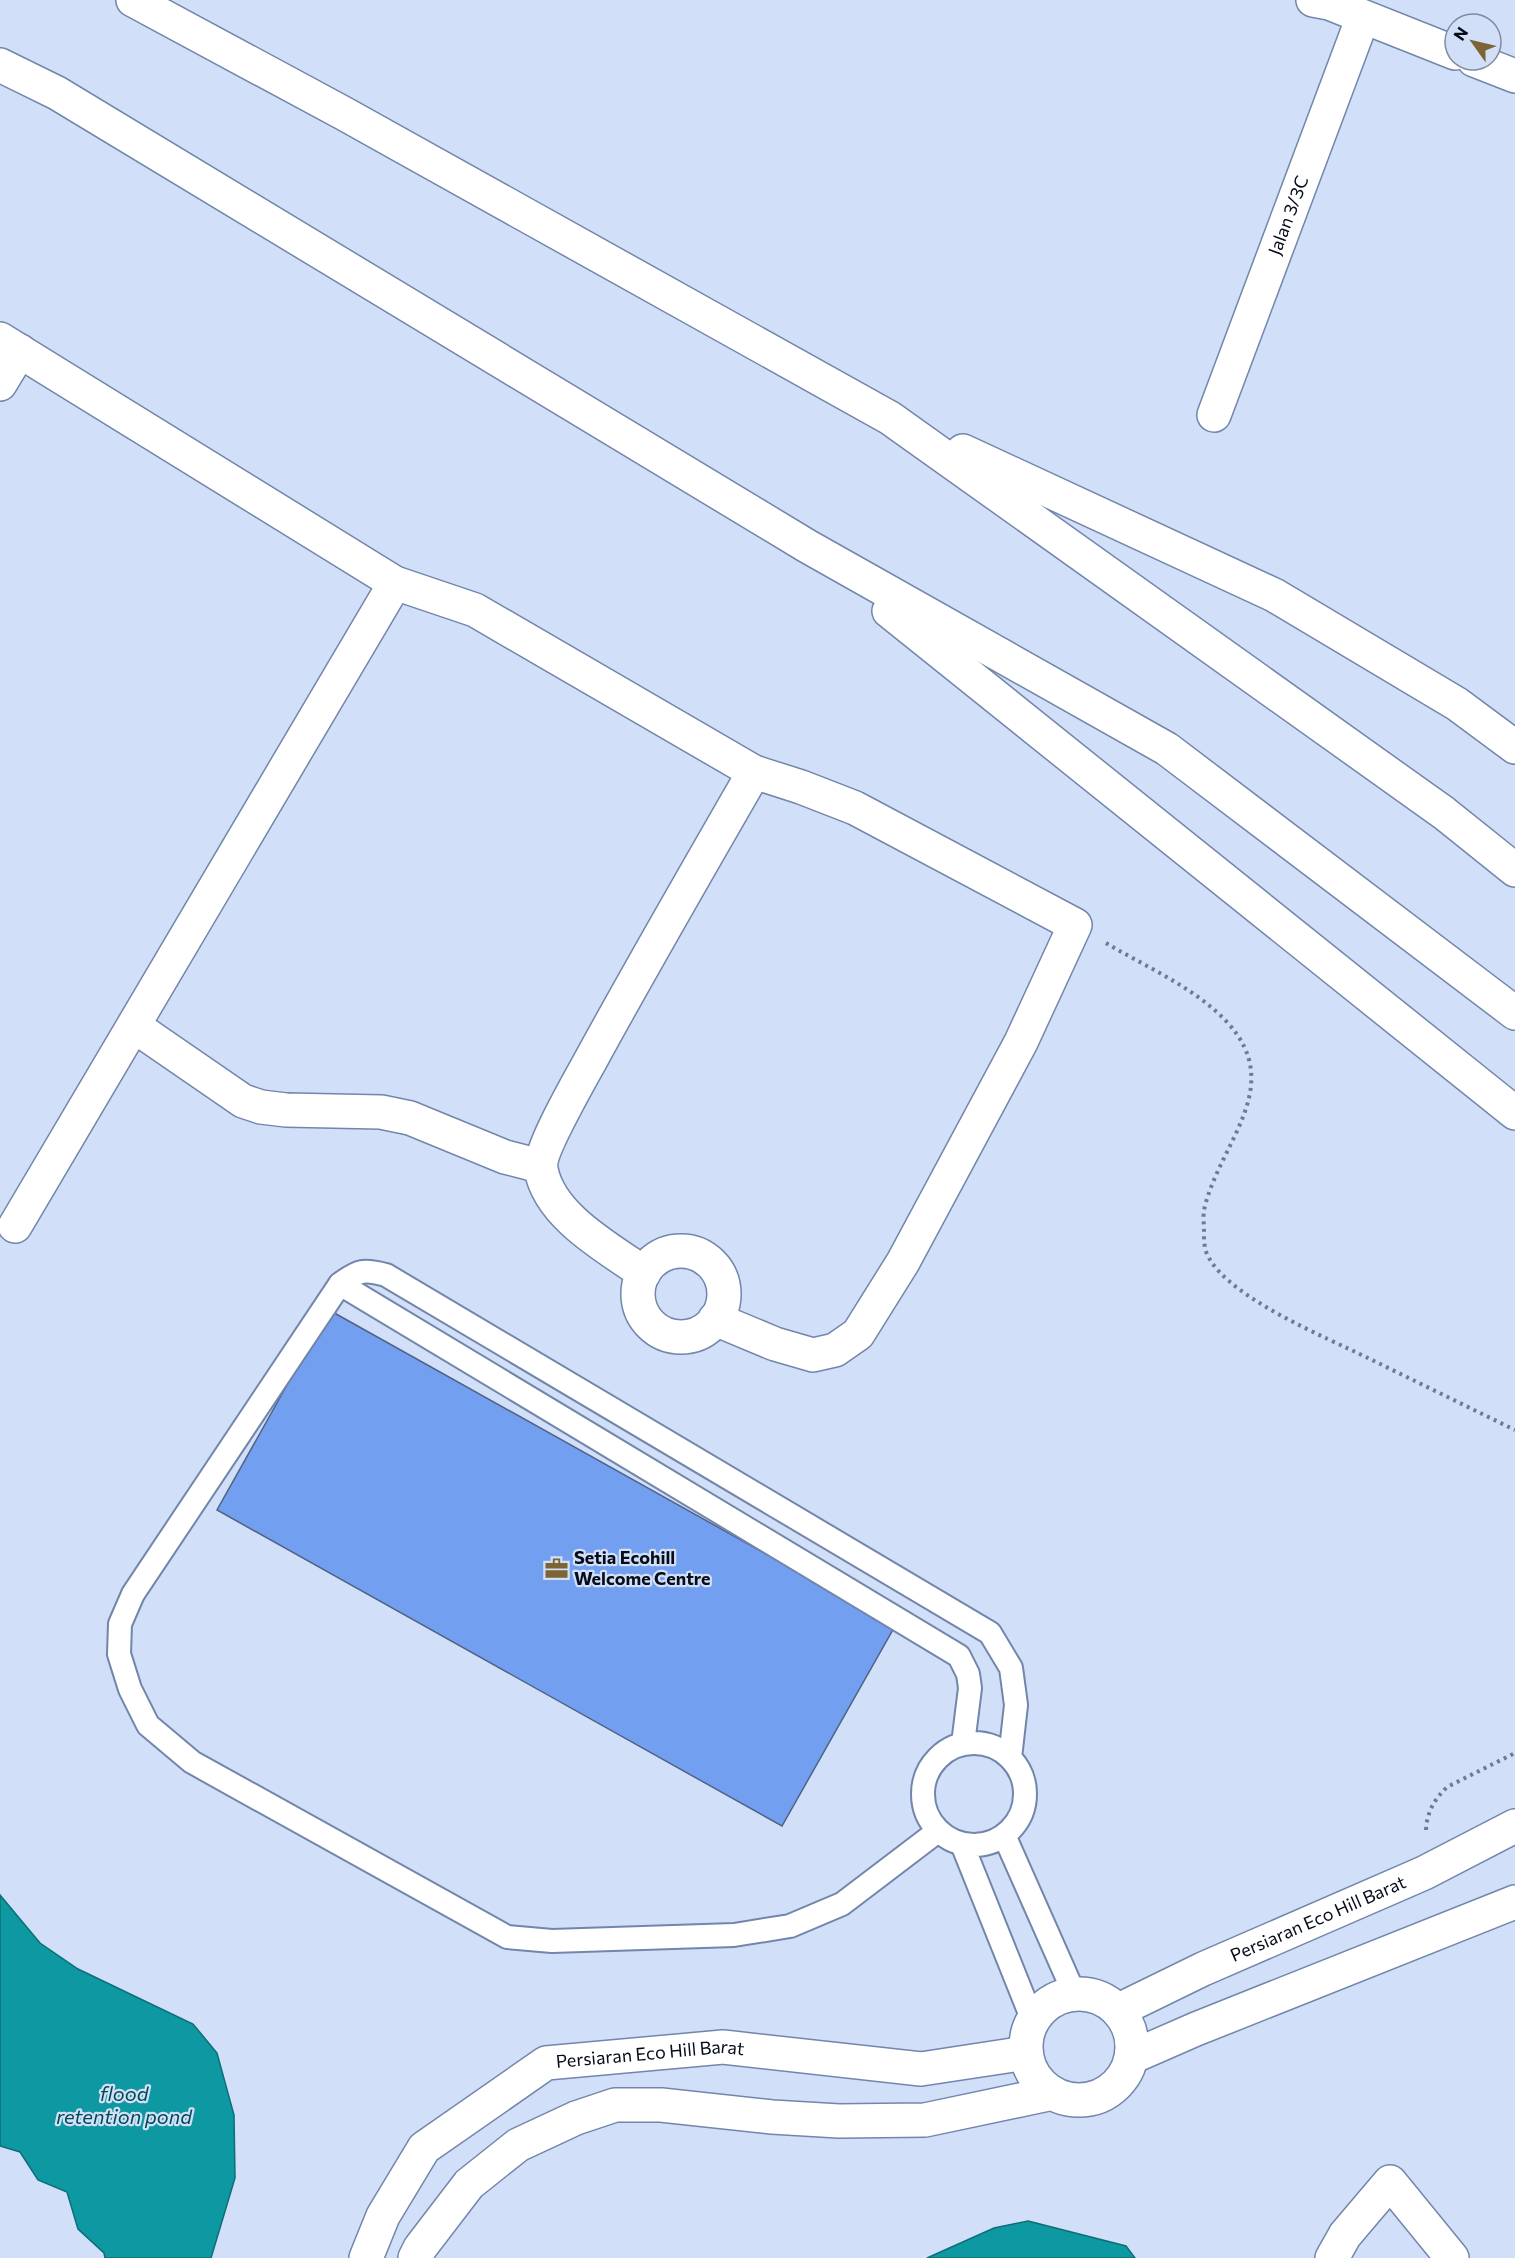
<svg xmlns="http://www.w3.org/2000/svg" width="1515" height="2258" viewBox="0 0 1515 2258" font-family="Commissioner,sans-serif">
<rect width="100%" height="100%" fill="#d1dff8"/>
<!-- water -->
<path fill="#0e98a1" stroke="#0c6e78" stroke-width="1.5" d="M0 1895 40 1943 78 1969 193 2024 217 2053 234 2115 235 2178 211 2258H105L104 2253 78 2229 67 2192 38 2180 20 2152 0 2146Z
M1028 2221 1126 2246 1135 2258H927L994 2228Z"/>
<!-- building -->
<path fill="#739ff0" stroke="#4f6286" stroke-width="1.5" d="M329 1310 895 1626 782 1826 217 1510Z"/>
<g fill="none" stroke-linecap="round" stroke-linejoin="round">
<defs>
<path id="service" d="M340 1284 959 1656 968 1674 970 1688 963 1744
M923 1794a51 51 0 1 1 102 0a51 51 0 1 1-102 0Z
M938 1831 842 1904 790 1926 734 1935 552 1941 507 1937 192 1762 148 1725 130 1689 119 1654 120 1624 133 1594 340 1284C359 1270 364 1269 386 1275L990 1633 1011 1668 1016 1705 1010 1758
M1004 1835 1074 1993
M962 1844 1033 2021"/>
<g id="minor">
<path d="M1313 0 1329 3 1455 53"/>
<path d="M1474 60 1515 76"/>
<path d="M0 339 395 583 475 610 754 772 801 787 855 808 1075 925 1021 1042 903 1262 858 1334 835 1350 813 1355 775 1344 715 1319"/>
<path d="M0 384 20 351"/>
<path id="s1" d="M1214 415 1363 17"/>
<path d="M134 1026 243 1101 261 1107 286 1110 381 1112 410 1118 505 1157 540 1166"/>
<path d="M15 1226 395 583"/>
<circle cx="681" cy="1294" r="43"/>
<path d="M644 1273C608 1248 549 1216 541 1169 538 1151 584 1073 594 1054 646 959 700 866 754 772"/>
<path d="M1332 2258 1345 2235 1390 2182 1452 2258"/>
</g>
<g id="tertiary">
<path d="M133 0 343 113 890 418 1444 813 1515 870"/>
<path d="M0 65 57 93 807 546 1167 749 1515 1013"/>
<path d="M963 451 1274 595 1457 704 1515 747"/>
<path d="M889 611 1515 1113"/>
<circle cx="1079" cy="2047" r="53"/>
<path id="s2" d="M1119 2010 1203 1969 1424 1873 1515 1826"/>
<path d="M1132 2057 1196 2029 1515 1902"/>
<path id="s3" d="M366 2258 383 2216 424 2148 546 2063 723 2047 921 2069 1026 2053"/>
<path d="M415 2258 420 2248 469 2184 518 2145 576 2118 615 2105H661L772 2117 839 2121 925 2120 1053 2093"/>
</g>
</defs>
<!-- service casing -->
<use href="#service" stroke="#7286ab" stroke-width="26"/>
<!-- minor casing -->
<use href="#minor" stroke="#7286ab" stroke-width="36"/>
<!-- tertiary casing -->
<use href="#tertiary" stroke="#7286ab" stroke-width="36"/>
<!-- path -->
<path stroke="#707b8e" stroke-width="4" stroke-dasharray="3 4.5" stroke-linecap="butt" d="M1106 943C1146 967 1194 987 1227 1022 1287 1087 1219 1143 1204 1210 1203 1217 1204 1225 1204 1232 1204 1241 1204 1250 1209 1258 1232 1299 1325 1337 1368 1358 1417 1382 1466 1406 1515 1430
M1426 1830C1427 1812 1434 1800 1447 1787L1515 1753"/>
<!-- service -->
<use href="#service" stroke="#fff" stroke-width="22"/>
<!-- minor -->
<use href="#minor" stroke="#fff" stroke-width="33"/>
<!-- tertiary -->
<use href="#tertiary" stroke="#fff" stroke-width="33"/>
</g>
<!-- icons -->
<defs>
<symbol id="office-bare" viewBox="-9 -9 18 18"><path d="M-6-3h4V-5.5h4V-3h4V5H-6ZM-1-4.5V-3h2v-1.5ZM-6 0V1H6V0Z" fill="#7c6434" stroke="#d1dff8" stroke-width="2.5" paint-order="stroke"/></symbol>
</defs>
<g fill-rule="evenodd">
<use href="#office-bare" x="540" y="1552" width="33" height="33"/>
</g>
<g text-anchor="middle" stroke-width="4.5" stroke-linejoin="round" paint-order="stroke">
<!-- street labels -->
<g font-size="18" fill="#060c19" stroke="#d1dff8">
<text dy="6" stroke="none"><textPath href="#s1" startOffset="213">Jalan 3/3C</textPath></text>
<text dy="6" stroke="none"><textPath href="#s2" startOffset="219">Persiaran Eco Hill Barat</textPath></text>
<text dy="6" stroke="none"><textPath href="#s3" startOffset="378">Persiaran Eco Hill Barat</textPath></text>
</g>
<!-- poi labels -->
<g font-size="18" font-weight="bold" fill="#060c19" stroke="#d1dff8" text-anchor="start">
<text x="574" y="1564">Setia Ecohill<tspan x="574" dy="21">Welcome Centre</tspan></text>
</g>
<!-- water labels -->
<g font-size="20" font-style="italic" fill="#00494e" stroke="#d1dff8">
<text x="124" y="2101">flood<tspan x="124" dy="23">retention pond</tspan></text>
</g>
</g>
<!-- north arrow -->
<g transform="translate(1473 42) rotate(304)"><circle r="28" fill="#d1dff8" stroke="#808b9f" stroke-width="1.5"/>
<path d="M0-4.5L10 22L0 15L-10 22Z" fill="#7c6434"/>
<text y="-9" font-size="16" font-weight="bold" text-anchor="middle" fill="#060c19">N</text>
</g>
</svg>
